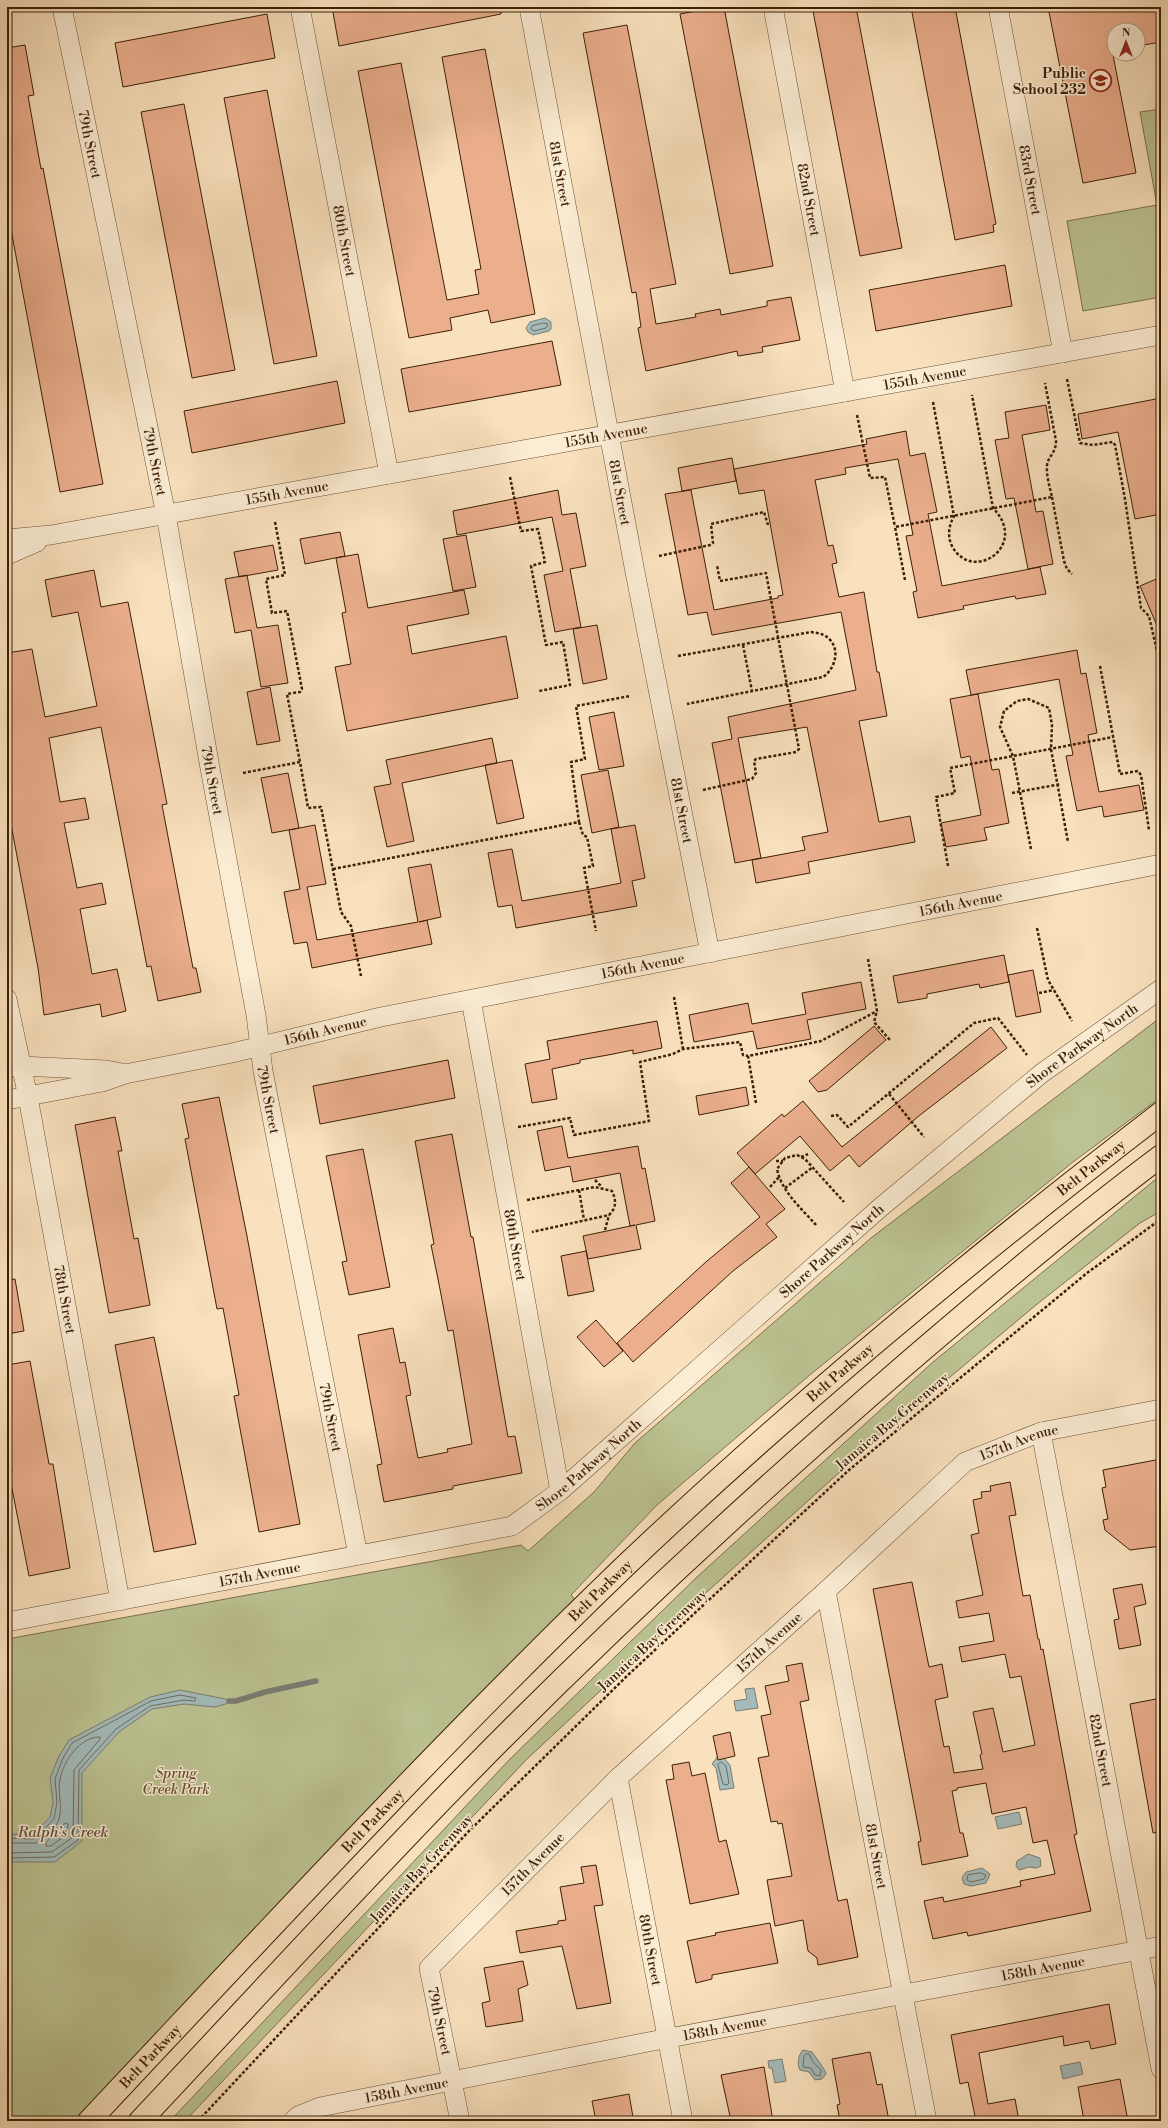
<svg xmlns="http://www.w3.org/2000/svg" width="1168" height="2128" viewBox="0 0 1168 2128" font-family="'Libre Bodoni',serif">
<rect width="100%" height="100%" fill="#f9e1bd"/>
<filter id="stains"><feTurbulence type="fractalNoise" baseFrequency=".005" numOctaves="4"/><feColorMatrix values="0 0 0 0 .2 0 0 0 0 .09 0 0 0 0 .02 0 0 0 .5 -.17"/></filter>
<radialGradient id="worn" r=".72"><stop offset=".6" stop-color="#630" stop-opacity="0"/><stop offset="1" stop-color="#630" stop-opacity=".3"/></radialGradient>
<!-- green -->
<path fill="#bcc392" stroke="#7c714c" d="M1161 109V297L1083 311 1067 221 1157 205 1140 112Z
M1161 1017V1097L1073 1162 811 1374 657 1505 571 1595 583 1608 89 2121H7V1639L521 1545 528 1551 594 1492 635 1443 871 1238Z
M1161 1175V1211L1140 1223 1036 1305 882 1434 698 1600 527 1759 185 2121H170L510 1759 697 1577 933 1362Z"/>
<!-- water -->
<path fill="#a3bbbb" stroke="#7a7d73" d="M545 318 551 322V329L549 331 533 335 528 332 526 328 530 322Z
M754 1688 758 1708 736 1711 734 1701 747 1699 745 1689Z
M180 1690 236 1701 215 1707 184 1704 152 1709 119 1732 82 1773V1841L55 1862H7V1834L33 1835 50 1817 53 1802 50 1778 59 1756 69 1740 150 1697Z
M718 1756H722L730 1765 734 1788 720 1790 716 1768 712 1764Z
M1019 1812 1022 1824 998 1829 995 1817Z
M1028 1854 1040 1858 1041 1866 1036 1868 1029 1867 1019 1870 1016 1866 1017 1861Z
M982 1868 990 1874 986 1883 971 1886 964 1884 962 1878 966 1872Z
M803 2050 812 2052C816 2058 825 2069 826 2074L822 2079 815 2080 809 2072 800 2070C797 2065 798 2055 803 2050Z
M782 2059 786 2081 775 2083 772 2068H769L768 2061Z
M1080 2062 1083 2074 1063 2079 1060 2066Z"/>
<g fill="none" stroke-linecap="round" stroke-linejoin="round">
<!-- shore -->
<path stroke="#706d60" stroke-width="1" d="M544 323 548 324 546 328 534 331 531 329 532 326Z
M721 1762 726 1766 729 1783 727 1785 723 1784 718 1765Z
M65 1823 68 1824 67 1834 51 1846H46V1843Z
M7 1838 34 1839 54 1819 57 1802 55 1779 63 1758 72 1743 151 1701 180 1695 196 1698 195 1701 184 1700 150 1706 116 1729 79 1770 78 1840 54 1857 7 1858
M7 1843H36C43 1839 57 1827 59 1819 63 1805 57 1791 60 1779 64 1760 80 1737 100 1737V1739L74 1770 73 1837 52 1852 7 1853
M981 1873 986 1875 984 1879 971 1882 967 1880 968 1875Z
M806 2054H809L813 2062 821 2070 820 2076 815 2075 811 2068 803 2067 804 2056Z"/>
<!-- stream -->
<path stroke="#7a7d73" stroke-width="5.5" d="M229 1701H236L265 1692 316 1681"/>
</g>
<!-- building -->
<path fill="#ebaf8e" stroke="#3d1f06" d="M332 7H501V14L339 46Z
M717 7H724L773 266 730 274 680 14Z
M815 7H856L902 248 860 256 813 11 816 10Z
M911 7H955L996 224 993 225 994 232 955 240Z
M1048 7H1161V42L1138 46V30H1114V50H1112L1136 173 1083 183Z
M267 14 275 58 123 87 115 43Z
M627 25 676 284 650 289 656 324 696 317 695 314 720 309 721 315 767 306V301L791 297 800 340 762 347 763 352 738 356 737 351 646 371 638 328 641 327 636 292 632 293 583 33Z
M25 45 34 95 28 96 41 169 43 168 103 484 60 492 7 208V48Z
M485 49 535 314 491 323 488 310 450 318 452 330 409 338 358 71 401 63 447 300 479 294 475 270 481 269 442 57Z
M267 90 317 356 274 364 224 98Z
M184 104 235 370 192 378 141 112Z
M1005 265 1012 306 876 331 869 290Z
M552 341 561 385 409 412 401 369Z
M337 381 345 423 192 453 184 411Z
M1161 398V514L1135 519 1118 432 1082 439 1078 414Z
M1046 405 1050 430 1022 435 1036 512 1043 511 1053 564 1028 569 1014 498 1006 499 995 440 1009 438 1005 412Z
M906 431 910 456 925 453 937 512 928 514 942 586 1040 567 1046 594 1016 599 1015 596 963 606 964 609 918 618 913 592 917 591 906 536 913 535 898 459 845 468 846 474 815 480 828 546 833 545 837 563 832 564 839 597 864 592 877 672H879L887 716 859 721 879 822 910 816 915 842 808 862 810 873 756 883 752 860 805 850 802 837 828 832 807 727 738 738 761 858 735 863 712 743 732 739 728 717 856 690 841 612 712 635 707 612 688 615 665 494 691 490 714 610 778 598V596L783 595 764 490 739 494 734 469 867 444 866 439Z
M732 458 736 481 682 491 678 468Z
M558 490 562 515 576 513 586 566 570 569 581 627 555 632 544 575 563 571 552 517 457 535 453 511Z
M340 532 345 556 305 564 300 539Z
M466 535 476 587 453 591 443 539Z
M273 545 278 570 239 577 234 552Z
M358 554 368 608 464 590 469 614 407 626 412 654 506 636 518 698 347 731 335 667 351 664 342 613 346 612 336 558Z
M94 570 101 607 128 602 167 804 162 805 193 968H196L201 992 158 1001 151 966 147 967 101 727 49 738 60 802 85 798 89 819 64 823 77 888 102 883 106 904 80 909 92 974 117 969 126 1011 102 1017 100 1004 44 1015 38 968 7 803V653L32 649 45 717 97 706 78 612 52 617 45 580Z
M247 575 257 628 278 625 288 683 261 687 251 630 235 633 225 579Z
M1161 577V635L1140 586Z
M597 625 607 679 583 684 573 629Z
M1077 650 1081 674 1086 673 1097 733 1088 735 1099 792 1139 785 1144 810 1104 817 1102 806 1077 811 1066 756 1073 755 1059 679 971 695 966 670Z
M270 687 280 741 257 745 247 692Z
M978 694 992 770 999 769 1009 823 984 828 987 840 946 847 941 823 981 815 970 756 961 758 950 699Z
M614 712 624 766 599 770 589 717Z
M492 738 497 763 402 783 414 841 387 847 374 787 391 784 386 760Z
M512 760 524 818 497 824 485 765Z
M608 770 619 827 592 833 581 775Z
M288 773 299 828 272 833 261 778Z
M315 825 326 884 307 887 317 940 418 922 408 868 431 864 441 917 419 922 427 920 432 944 312 968 307 942 294 944 284 892 300 889 289 830Z
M635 825 645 878 632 881 637 906 516 928 512 905 498 907 488 853 512 849 522 901 591 889 621 883 611 829Z
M1004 955 1009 982 980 988 979 984 927 994V998L898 1003 893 976Z
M1033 970 1041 1012 1016 1017 1008 975Z
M861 982 866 1009 807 1020 811 1039 757 1049 753 1031 694 1042 689 1015 748 1003 752 1024 806 1014 802 993Z
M657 1021 662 1048 633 1054V1050L608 1055 580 1060V1063L552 1069 557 1099 532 1103 525 1064 550 1059 547 1041Z
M874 1026 886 1040 827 1090 818 1092 809 1081Z
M991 1027 1007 1048 920 1115 859 1167 849 1155 830 1171 800 1136 755 1174 737 1153 782 1114 784 1117 803 1101 842 1147Z
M448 1060 455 1098 320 1124 313 1086Z
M746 1087 749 1105 699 1115 696 1096Z
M219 1097 247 1236 300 1524 259 1532 234 1396 239 1395 223 1308 217 1309 185 1139 189 1138 182 1104Z
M115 1117 122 1151H118L134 1239 138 1238 150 1305 109 1313 75 1125Z
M562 1126 568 1158 638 1146 642 1169 645 1168 655 1221 636 1225 641 1249 588 1259 583 1236 635 1225 630 1226 620 1173 573 1182 570 1166 545 1171 537 1131Z
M452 1134 471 1237H473L508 1437 515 1436 522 1473 453 1486V1489L384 1502 377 1465 382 1464 358 1335 393 1328 400 1363 405 1362 411 1395 406 1396 418 1458 448 1452 447 1449 472 1444 453 1330 448 1331 438 1279 431 1245 434 1244 415 1141Z
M363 1149 390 1287 349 1295 342 1262 347 1261 326 1156Z
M749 1167 785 1209 766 1224 777 1237 733 1271 633 1362 617 1343 707 1261 760 1217 731 1183Z
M586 1251 594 1291 568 1296 561 1256Z
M15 1279 24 1331 7 1334V1280Z
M596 1320 623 1351 604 1367 577 1337Z
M154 1337 196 1544 154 1552 115 1345Z
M30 1361 49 1464H53L70 1568 29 1576 9 1473 12 1472 7 1443V1365Z
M1161 1459V1546L1130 1550 1105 1530 1103 1520 1108 1519 1102 1488 1106 1487 1103 1470Z
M1010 1482 1016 1515 1009 1516 1017 1562 1023 1596 1030 1595 1038 1639H1039L1041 1650 1043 1649 1077 1834 1074 1835 1091 1911 968 1936 967 1932 933 1939 924 1901 943 1897 944 1902 1021 1886 1020 1881 1055 1874 1047 1840 1033 1843 1026 1807 992 1814 986 1783 957 1788V1790L952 1791 960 1833H963L968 1856 922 1865 918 1842 921 1841 873 1589 912 1582 929 1667 942 1664 948 1697 935 1700 944 1747 949 1746 954 1773 983 1769 980 1755 982 1754 973 1712 993 1708 1003 1752 1035 1745 1021 1676 1010 1678 1005 1654 962 1662 959 1647 994 1641 989 1613 959 1618 956 1601 983 1595 971 1535 979 1533 973 1500 982 1498 981 1492 991 1491 990 1486Z
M1142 1584 1146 1604 1134 1607 1141 1645 1119 1649 1114 1620 1119 1619 1113 1589Z
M802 1663 809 1700 800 1702 827 1845 838 1901 847 1899 858 1957 818 1965 817 1958 808 1951 803 1920 775 1926 767 1880 792 1876 782 1823 778 1824 777 1821 771 1822 758 1758 769 1756 761 1716 771 1714 765 1686 789 1681 786 1666Z
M1161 1698V1832L1153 1833 1130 1704Z
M730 1732 735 1756 718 1760 713 1736Z
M689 1762 692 1776 705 1773 719 1842 726 1840 739 1894 690 1904 666 1780 674 1779 672 1765Z
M596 1865 603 1905 594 1906 611 2003 577 2009 562 1946 520 1953 516 1931 558 1924V1921L566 1920 560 1887 584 1883 581 1867Z
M770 1923 778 1963 712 1975V1979L696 1983 687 1941 716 1935 715 1933Z
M523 1961 528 1985 518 1989 523 2021 486 2027 482 2003 490 2001 484 1968Z
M1109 2004 1116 2044 1091 2049 1089 2041 1064 2046 1063 2036 979 2053 988 2104 1015 2099 1019 2121H976L968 2082 960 2084 951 2035Z
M870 2052 877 2085 882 2084 889 2121H840L837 2105 840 2104 832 2059Z
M764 2067 773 2121H731L721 2075Z
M1120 2079 1128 2121H1084L1078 2087Z
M629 2094 633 2117 610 2121H596L592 2101Z"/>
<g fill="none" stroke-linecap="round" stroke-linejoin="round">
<defs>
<g id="street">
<path id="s1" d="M62 7 166 515 210 768 256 1015 263 1071 358 1555"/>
<path id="s2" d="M300 7 389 474"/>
<path id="s3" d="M529 7 635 572 710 953"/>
<path id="s4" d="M773 7 845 392"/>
<path id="s5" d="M998 7 1063 353"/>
<path id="s6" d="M7 539 51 535 1161 335"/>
<path d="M7 555 37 542"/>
<path id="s7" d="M7 999 28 1097 120 1601"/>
<path id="s8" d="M471 1000 560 1491"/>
<path d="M9 1067 20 1066 106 1070 122 1073"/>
<path id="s9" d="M7 1100 102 1082 125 1074 232 1053 381 1017 1161 864"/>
<path id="s10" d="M1041 1432 1161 2069"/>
<path id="s11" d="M826 1591 927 2121"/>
<path id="s12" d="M7 1622 512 1526 560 1491 881 1207 1042 1073 1161 989"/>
<path id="s13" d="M618 1778 683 2121"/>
<path id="s14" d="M293 2121 298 2116 320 2107 648 2042 1161 1946"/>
<path id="s15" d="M460 2121 429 1968 618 1778 826 1591 965 1462 1041 1432 1161 1409"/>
</g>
<g id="highway">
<path id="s16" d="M89 2121C265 1934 439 1745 624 1567 794 1405 975 1256 1161 1113"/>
<path d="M140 2121C251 2003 361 1882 475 1766 612 1627 756 1494 904 1366 988 1294 1073 1222 1161 1156"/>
</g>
</defs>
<!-- street casing -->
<use href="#street" stroke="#6c5034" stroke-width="20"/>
<!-- highway casing -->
<use href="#highway" stroke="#3d1f06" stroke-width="24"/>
<!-- path -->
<path stroke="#3d1f06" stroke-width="2.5" stroke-dasharray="3 2" stroke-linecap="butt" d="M1067 379 1080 443 1093 445 1113 442 1115 445 1125 499 1141 608 1149 616 1161 669
M933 402 954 516C949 525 947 536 952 546 972 584 1030 546 993 508L972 395
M857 415 870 478 885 477 895 527
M510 477 521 531 538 529 545 562 531 566 546 645 563 642 570 685 539 691
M1052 497 1064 561 1067 569 1072 574
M275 522 285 575 266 579 272 613 287 611 302 689 300 692 287 694 300 762
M659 556 710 545 713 543 711 524 764 512 768 525
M905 580 895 527 1052 497C1050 488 1046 475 1047 465 1049 455 1056 453 1056 441L1045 383
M743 645 752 691
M678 656 811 632C818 633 826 634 831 641 840 652 834 670 823 677L687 704
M1100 666 1120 774 1138 771 1141 775 1149 830
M243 773 300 762 308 808 321 807 341 912 351 926 361 976
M703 790 752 779 756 773 754 761 756 759 796 752 799 749 766 573 720 581 717 565
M1012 793 1061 784
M579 822 583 835 587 837 593 866 584 868 596 931
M1031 849 1013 756 1000 727 1004 711 1017 701 1028 699 1049 708 1052 725 1051 749 1068 842
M948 866 936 797 955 793 950 768 1113 737
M333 869 579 822 571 762 585 759 576 706 630 696
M1037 928 1048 980 1072 1021
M868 959 877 1011 874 1022 890 1040
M1039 993 1054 990
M674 997 683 1049
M889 1094 924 1137
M756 1103 748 1056 821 1041 877 1011
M831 1116 837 1115 848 1127 974 1023 998 1018 1027 1055
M518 1127 570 1118 574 1135 649 1121 640 1062 673 1054 683 1049 740 1042 743 1055 748 1056
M801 1157 808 1154
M776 1161H783
M595 1180 602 1187
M770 1187 779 1177
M785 1188 813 1167
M579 1190 584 1220
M527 1200 595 1187 612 1191C616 1200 617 1207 609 1215L532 1232
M816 1225C802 1209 781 1191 777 1169L785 1158 797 1155 805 1159 844 1202
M605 1230 609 1215
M198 2121 469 1831 628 1675 849 1470 1087 1273 1161 1219"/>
<!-- street -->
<use href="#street" stroke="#fbecd4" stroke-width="19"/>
<!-- highway -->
<use href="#highway" stroke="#f9e1bd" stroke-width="22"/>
</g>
<!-- icons -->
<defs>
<symbol id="school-ring" viewBox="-11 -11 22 22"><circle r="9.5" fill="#fbecd4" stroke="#8f2418" stroke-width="1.5"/><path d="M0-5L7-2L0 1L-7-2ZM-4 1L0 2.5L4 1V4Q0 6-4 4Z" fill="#8f2418"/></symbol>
</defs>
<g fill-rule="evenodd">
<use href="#school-ring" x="1088" y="68" width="25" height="25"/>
</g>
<g text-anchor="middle" stroke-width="3" stroke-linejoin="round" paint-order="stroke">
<!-- poi labels -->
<g font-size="14" font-weight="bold" fill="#3d1f06" stroke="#fbecd4" text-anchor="end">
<text x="1086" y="78">Public<tspan x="1086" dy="16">School 232</tspan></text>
</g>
<!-- street labels -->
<g font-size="14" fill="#3d1f06" stroke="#fbecd4">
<text dy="5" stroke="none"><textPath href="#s1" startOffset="140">79th Street</textPath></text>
<text dy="5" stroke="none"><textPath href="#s3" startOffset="170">81st Street</textPath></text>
<text dy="5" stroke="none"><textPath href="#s5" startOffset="176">83rd Street</textPath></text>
<text dy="5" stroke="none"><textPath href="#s4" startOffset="196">82nd Street</textPath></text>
<text dy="5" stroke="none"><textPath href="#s2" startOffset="238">80th Street</textPath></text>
<text dy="5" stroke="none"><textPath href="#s6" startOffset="932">155th Avenue</textPath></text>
<text dy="5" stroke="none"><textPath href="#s6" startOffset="608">155th Avenue</textPath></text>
<text dy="5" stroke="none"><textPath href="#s1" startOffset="464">79th Street</textPath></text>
<text dy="5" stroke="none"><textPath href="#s3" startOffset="494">81st Street</textPath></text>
<text dy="5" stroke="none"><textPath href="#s6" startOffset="284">155th Avenue</textPath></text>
<text dy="5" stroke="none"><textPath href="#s1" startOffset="788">79th Street</textPath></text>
<text dy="5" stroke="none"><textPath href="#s3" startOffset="818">81st Street</textPath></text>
<text dy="5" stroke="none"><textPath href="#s9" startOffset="974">156th Avenue</textPath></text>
<text dy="5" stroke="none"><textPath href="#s9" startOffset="650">156th Avenue</textPath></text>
<text dy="5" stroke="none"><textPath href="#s9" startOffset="326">156th Avenue</textPath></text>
<text dy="5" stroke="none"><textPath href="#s12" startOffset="1260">Shore Parkway North</textPath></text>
<text dy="5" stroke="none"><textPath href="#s1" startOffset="1112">79th Street</textPath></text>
<text dy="5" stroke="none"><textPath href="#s16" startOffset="1385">Belt Parkway</textPath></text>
<text dy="5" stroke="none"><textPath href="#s8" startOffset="249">80th Street</textPath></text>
<text dy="5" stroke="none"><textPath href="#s12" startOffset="936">Shore Parkway North</textPath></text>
<text dy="5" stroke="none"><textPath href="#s7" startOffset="306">78th Street</textPath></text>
<text dy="5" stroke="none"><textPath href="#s16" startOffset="1061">Belt Parkway</textPath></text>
<text dy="5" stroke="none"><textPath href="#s1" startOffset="1436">79th Street</textPath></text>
<text transform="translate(892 1421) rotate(-40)" y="5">Jamaica Bay Greenway</text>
<text dy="5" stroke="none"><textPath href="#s15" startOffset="951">157th Avenue</textPath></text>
<text dy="5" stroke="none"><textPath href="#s12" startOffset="612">Shore Parkway North</textPath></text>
<text dy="5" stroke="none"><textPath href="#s12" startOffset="257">157th Avenue</textPath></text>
<text dy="5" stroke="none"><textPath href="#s16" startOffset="737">Belt Parkway</textPath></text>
<text transform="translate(652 1640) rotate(-43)" y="5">Jamaica Bay Greenway</text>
<text dy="5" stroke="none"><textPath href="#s15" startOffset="627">157th Avenue</textPath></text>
<text dy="5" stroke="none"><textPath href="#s10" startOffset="324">82nd Street</textPath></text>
<text dy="5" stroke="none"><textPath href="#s16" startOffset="413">Belt Parkway</textPath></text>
<text dy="5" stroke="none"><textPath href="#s11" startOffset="270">81st Street</textPath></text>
<text dy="5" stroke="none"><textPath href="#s15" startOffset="303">157th Avenue</textPath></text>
<text transform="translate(421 1868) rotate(-47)" y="5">Jamaica Bay Greenway</text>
<text dy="5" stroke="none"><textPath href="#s13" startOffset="175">80th Street</textPath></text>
<text dy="5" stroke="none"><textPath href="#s14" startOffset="767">158th Avenue</textPath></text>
<text transform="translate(440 2021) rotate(78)" y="5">79th Street</text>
<text dy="5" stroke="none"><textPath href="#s14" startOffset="443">158th Avenue</textPath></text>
<text dy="5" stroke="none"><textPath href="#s16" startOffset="89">Belt Parkway</textPath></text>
<text dy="5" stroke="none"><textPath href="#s14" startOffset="119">158th Avenue</textPath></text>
</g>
<!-- park labels -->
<g font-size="14" font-style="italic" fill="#635030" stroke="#fbecd4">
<text x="176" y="1778">Spring<tspan x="176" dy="16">Creek Park</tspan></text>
</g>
<!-- water labels -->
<g font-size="15" font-style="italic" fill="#5c4e3c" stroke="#fbecd4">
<text x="63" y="1837">Ralph’s Creek</text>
</g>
</g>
<!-- margin -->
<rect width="1168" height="2128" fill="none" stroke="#f9e1bd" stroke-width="24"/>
<rect x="8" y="8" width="1152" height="2112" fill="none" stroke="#3d1f06" stroke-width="2"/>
<rect x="12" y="12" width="1144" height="2104" fill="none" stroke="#3d1f06"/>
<!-- north arrow -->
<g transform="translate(1126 42)"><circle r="19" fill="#fbecd4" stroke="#af9a82"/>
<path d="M0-3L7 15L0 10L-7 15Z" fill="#8f2418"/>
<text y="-6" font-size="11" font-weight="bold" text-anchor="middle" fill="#3d1f06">N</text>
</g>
<rect width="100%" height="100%" filter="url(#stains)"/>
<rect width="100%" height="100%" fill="url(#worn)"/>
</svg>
